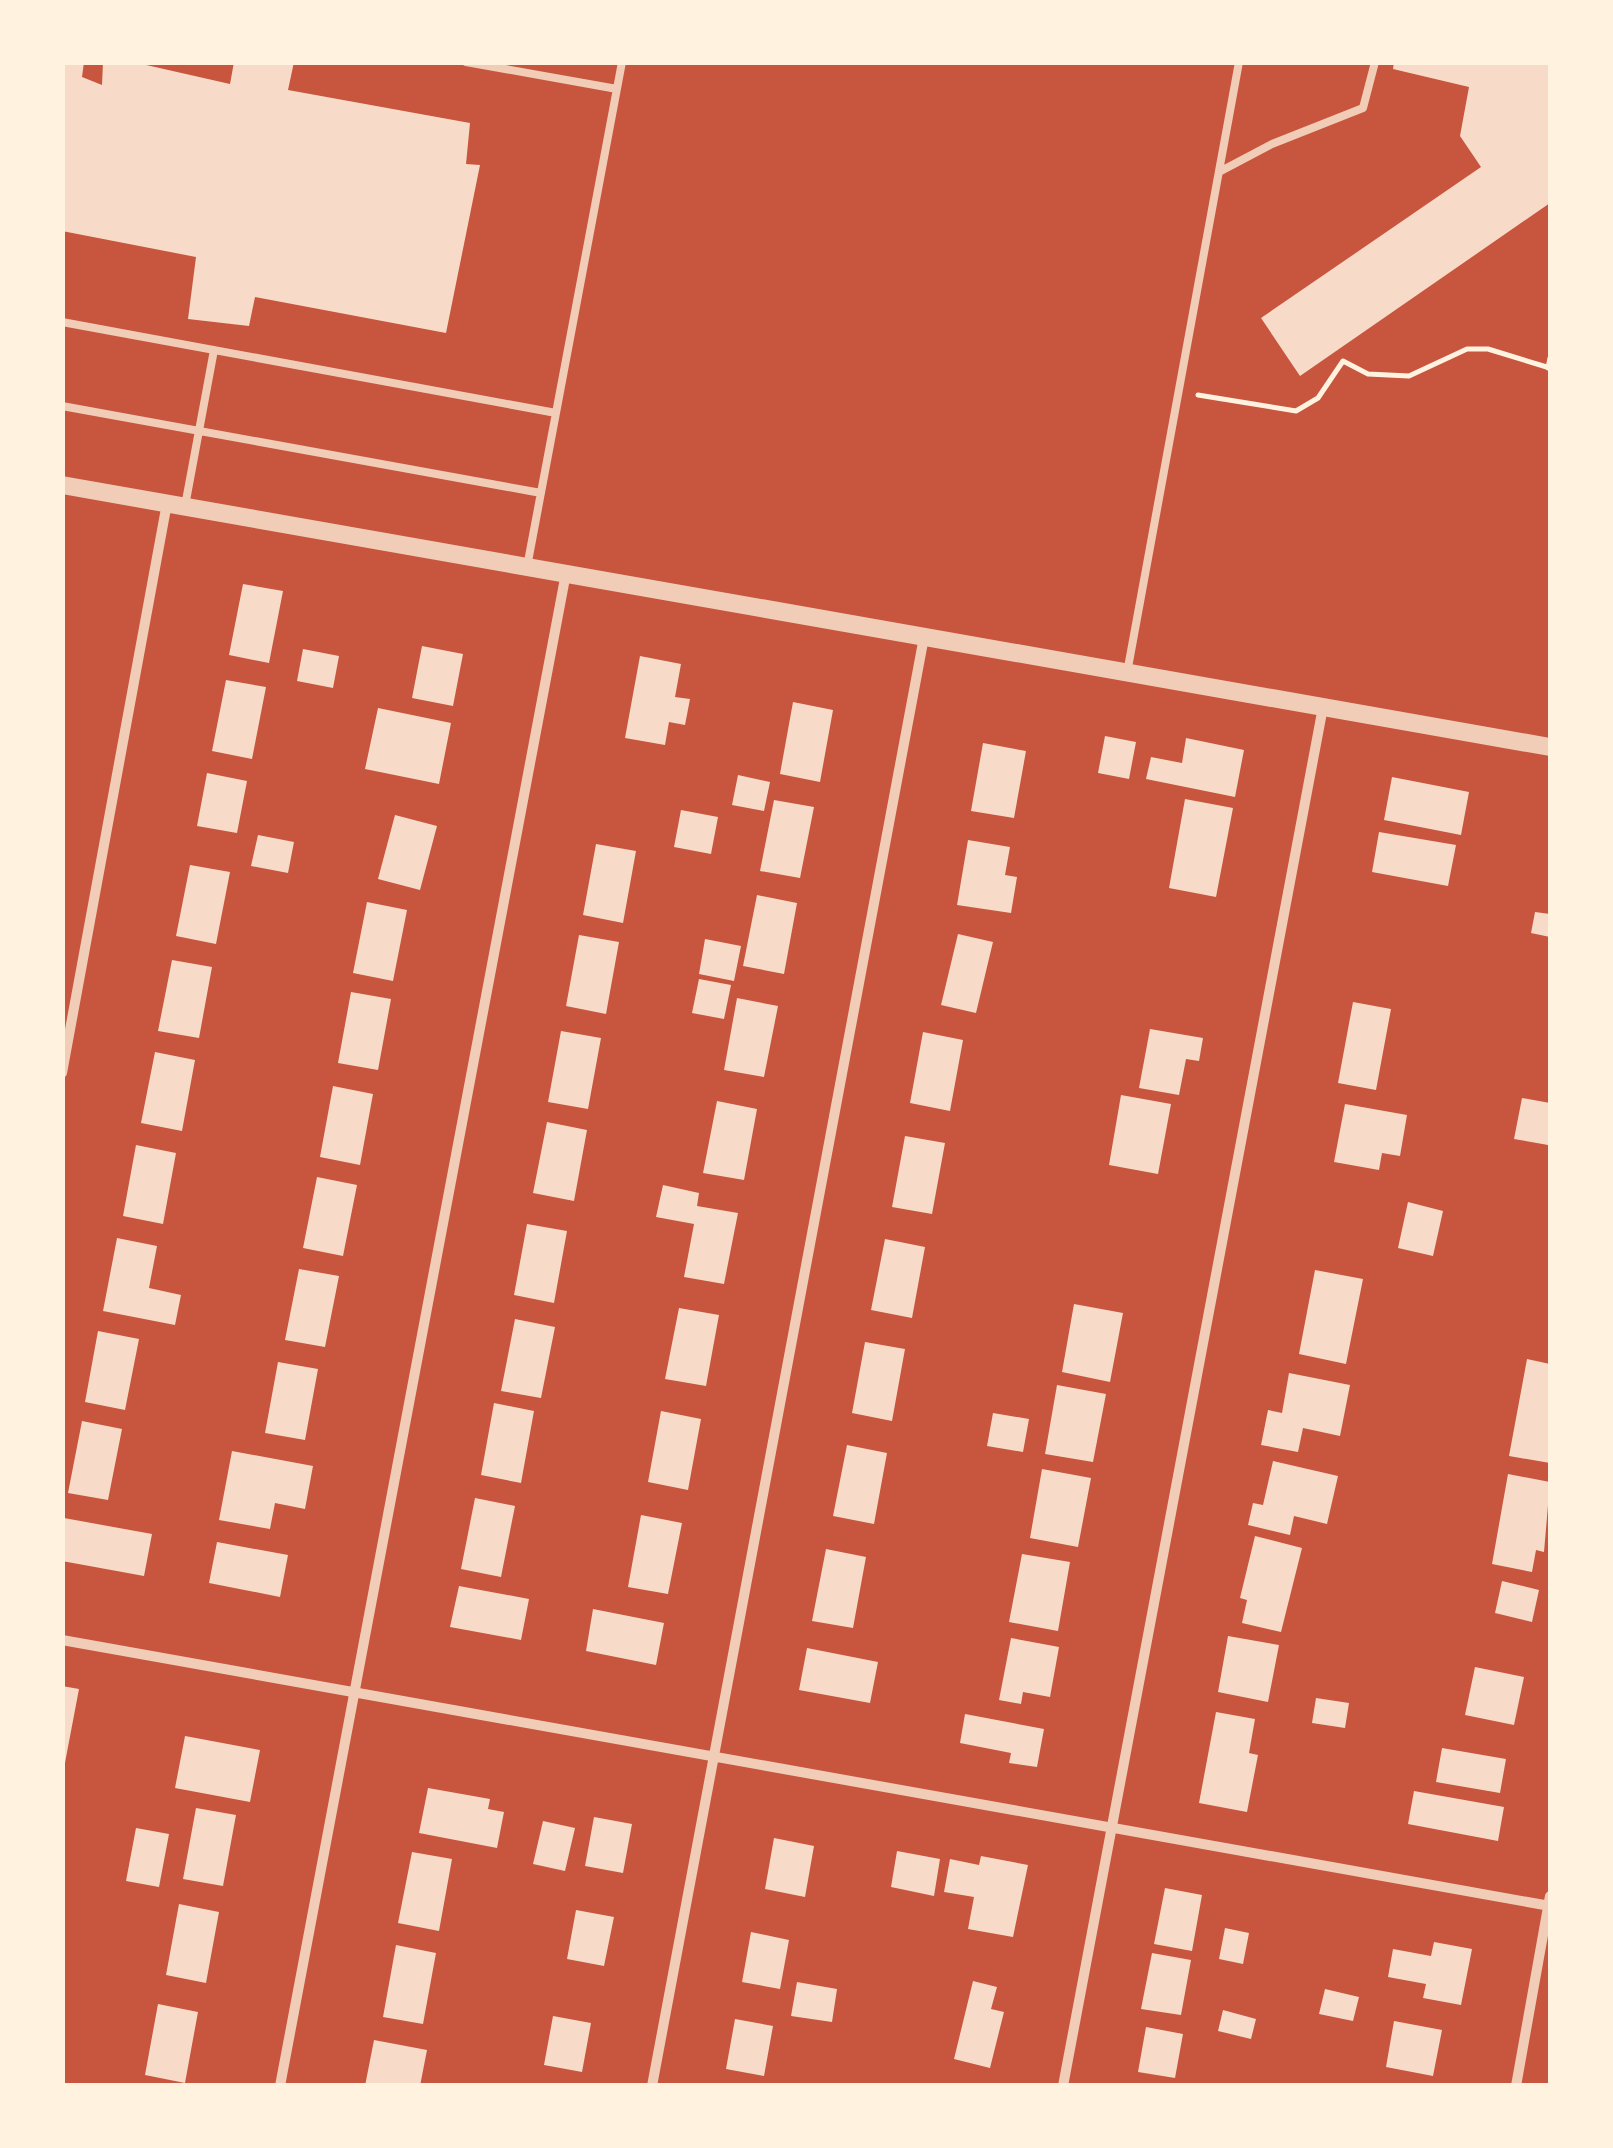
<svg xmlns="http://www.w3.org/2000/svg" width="1613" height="2148" viewBox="0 0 1613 2148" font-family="Montserrat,sans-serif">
<rect width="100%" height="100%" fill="#c8553d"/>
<!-- building -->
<path fill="#f7dbc8" d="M62 62H84L82 77 102 85 103 62H133L230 84 234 62H294L288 90 470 123 466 164 480 165 446 333 255 297 249 326 188 319 196 257 62 231Z
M1394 62H1550V203L1300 376 1261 318 1481 167 1460 136 1469 87 1393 69Z
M243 584 283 591 269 663 229 655Z
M422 646 463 654 453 706 412 698Z
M303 649 339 656 333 688 297 681Z
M640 656 681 664 675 697 690 699 685 725 669 722 665 745 625 738Z
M226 680 266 687 252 759 212 751Z
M793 702 833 710 820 782 780 774Z
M378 708 451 723 439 784 365 769Z
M1105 736 1136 742 1129 779 1098 773Z
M1186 738 1244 750 1235 797 1146 779 1151 757 1182 763Z
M983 743 1026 751 1014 818 971 811Z
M207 773 247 781 237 833 197 826Z
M738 775 770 782 764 811 732 805Z
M1392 777 1469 792 1461 835 1384 820Z
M1185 799 1233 808 1216 897 1169 888Z
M774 800 814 807 800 878 760 871Z
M681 810 718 817 711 854 674 847Z
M395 815 437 826 420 890 378 879Z
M1379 832 1456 845 1448 886 1372 872Z
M258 835 294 842 288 873 251 866Z
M968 840 1010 847 1005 875 1017 877 1011 913 957 905Z
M596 844 636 851 623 923 583 915Z
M190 865 230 872 216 944 176 936Z
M757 895 797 903 784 974 743 966Z
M367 902 407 910 393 981 353 973Z
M1535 912 1550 914V937L1531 933Z
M958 934 993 942 976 1013 941 1005Z
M579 935 619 942 606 1014 566 1006Z
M705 939 741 946 734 981 699 974Z
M172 960 212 967 199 1038 158 1031Z
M699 979 731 985 724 1019 692 1013Z
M351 992 391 999 378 1070 338 1063Z
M737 998 778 1006 764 1077 724 1070Z
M1353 1002 1391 1009 1376 1090 1338 1083Z
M1150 1029 1203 1038 1199 1061 1186 1059 1179 1095 1139 1088Z
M561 1031 601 1038 588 1109 548 1102Z
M923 1032 963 1040 950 1111 910 1103Z
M155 1052 195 1060 182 1131 141 1123Z
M333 1086 373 1094 360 1165 320 1157Z
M1121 1095 1171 1104 1158 1174 1109 1165Z
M1522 1098 1550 1103 1548 1145 1514 1139Z
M717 1101 757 1109 744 1180 703 1173Z
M1345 1104 1407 1115 1400 1156 1382 1153 1379 1170 1334 1162Z
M547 1122 587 1130 574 1201 533 1193Z
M905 1136 945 1143 932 1214 892 1207Z
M136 1145 176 1153 163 1224 123 1216Z
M317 1177 357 1185 343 1256 303 1248Z
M663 1185 699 1193 697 1206 738 1213 724 1284 684 1277 694 1224 656 1217Z
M1408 1202 1443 1211 1433 1256 1398 1248Z
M527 1224 567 1231 554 1303 514 1295Z
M117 1238 157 1246 149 1288 181 1295 175 1325 103 1311Z
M885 1239 925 1247 912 1318 871 1310Z
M299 1269 339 1276 325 1347 285 1340Z
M1315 1270 1363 1279 1346 1364 1299 1354Z
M1074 1304 1123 1313 1110 1382 1062 1372Z
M679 1308 719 1315 706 1386 665 1379Z
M515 1319 555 1327 541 1398 501 1391Z
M98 1331 139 1339 125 1410 85 1402Z
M865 1342 905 1349 892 1421 852 1413Z
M1527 1359 1550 1364V1463L1509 1456Z
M278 1362 318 1369 305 1440 265 1433Z
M1289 1373 1350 1385 1340 1436 1303 1428 1298 1452 1261 1445 1268 1410 1282 1413Z
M1057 1385 1106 1394 1093 1462 1045 1454Z
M494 1403 534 1411 521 1483 481 1475Z
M661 1411 701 1419 688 1490 648 1482Z
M993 1413 1029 1419 1023 1452 987 1446Z
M82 1421 122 1429 108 1500 68 1493Z
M847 1445 887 1453 874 1524 833 1516Z
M232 1451 313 1466 305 1509 275 1503 270 1529 219 1520Z
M1273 1461 1338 1476 1327 1524 1294 1516 1290 1535 1248 1525 1253 1503 1263 1505Z
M1042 1469 1091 1478 1078 1547 1030 1538Z
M1508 1474 1550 1482 1544 1552 1536 1550 1532 1572 1492 1564Z
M475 1498 515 1506 501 1577 461 1569Z
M641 1515 682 1523 668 1594 628 1587Z
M64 1518 152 1534 144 1576 62 1561Z
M1255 1536 1302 1548 1281 1632 1242 1623 1247 1600 1240 1598Z
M217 1542 288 1555 280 1597 209 1583Z
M826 1549 866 1557 853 1628 812 1621Z
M1022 1554 1070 1562 1058 1631 1009 1622Z
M1502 1581 1539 1590 1532 1622 1495 1613Z
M459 1586 529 1599 521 1640 450 1627Z
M593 1609 664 1623 656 1665 586 1651Z
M1228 1636 1279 1645 1268 1702 1218 1692Z
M1011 1638 1059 1647 1050 1697 1023 1692 1021 1704 999 1700Z
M807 1648 878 1662 870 1703 799 1690Z
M1475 1667 1524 1677 1514 1725 1465 1715Z
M62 1686 79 1689 64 1768H62Z
M1316 1698 1349 1703 1345 1728 1312 1723Z
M1216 1712 1255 1719 1249 1753 1258 1755 1247 1812 1199 1803Z
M965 1714 1044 1729 1037 1767 1009 1763 1011 1753 960 1743Z
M185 1736 260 1750 250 1802 175 1788Z
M1442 1748 1506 1759 1500 1793 1436 1782Z
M428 1788 490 1799 488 1809 504 1812 497 1848 419 1833Z
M1414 1791 1504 1807 1498 1841 1408 1824Z
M196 1808 236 1815 223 1886 183 1879Z
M594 1817 632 1824 623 1873 585 1866Z
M543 1821 575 1828 565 1871 533 1864Z
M136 1828 169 1834 159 1887 126 1881Z
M774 1838 814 1846 805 1897 765 1889Z
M897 1851 940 1859 934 1896 891 1887Z
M412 1852 452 1859 439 1931 398 1923Z
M981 1856 1028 1865 1013 1937 968 1929 974 1897 944 1892 950 1859 979 1865Z
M1165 1888 1202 1895 1192 1951 1154 1944Z
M179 1904 219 1912 206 1983 166 1975Z
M576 1910 614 1917 604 1966 567 1959Z
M1225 1928 1249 1933 1243 1964 1219 1959Z
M751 1932 789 1940 780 1989 742 1982Z
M1434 1942 1472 1949 1461 2005 1423 1998 1426 1984 1388 1977 1393 1949 1431 1956Z
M396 1945 436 1953 423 2024 383 2017Z
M1152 1953 1191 1960 1181 2015 1141 2009Z
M973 1981 997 1987 991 2009 1004 2012 990 2068 954 2059Z
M797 1982 837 1989 832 2022 791 2016Z
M1325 1989 1359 1997 1353 2021 1319 2014Z
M158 2004 198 2012 185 2083 145 2075Z
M1223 2010 1256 2019 1251 2039 1218 2031Z
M553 2016 591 2023 582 2072 544 2065Z
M735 2019 773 2026 764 2076 726 2069Z
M1394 2021 1442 2030 1433 2076 1386 2067Z
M1146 2027 1183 2034 1175 2078 1138 2072Z
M374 2040 427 2050 420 2086H365Z"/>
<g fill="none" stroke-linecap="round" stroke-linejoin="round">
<!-- path -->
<path stroke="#fff3e0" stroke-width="5" d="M1548 368 1550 358
M1198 395 1296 411 1318 398 1343 361 1368 374 1409 376 1467 349H1488L1550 368"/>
<!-- service -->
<path stroke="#f1ccb7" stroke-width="8" d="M466 62 617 89
M1219 172 1272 144 1363 108 1375 62
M62 322 556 413 527 567
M62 406 541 493
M556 413 622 62
M185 506 214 350
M1127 673 1239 62"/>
<!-- minor -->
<path stroke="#f1ccb7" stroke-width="10" d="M62 1073 167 503
M62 1640 1550 1906
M280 2086 566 573
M652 2086 924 637
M1063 2086 1323 707
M1516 2086 1550 1896"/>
<!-- tertiary -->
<path stroke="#f1ccb7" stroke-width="18" d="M62 485 1550 747"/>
</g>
<!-- border -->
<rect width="1613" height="2148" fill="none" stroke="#fff3e0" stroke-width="130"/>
</svg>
